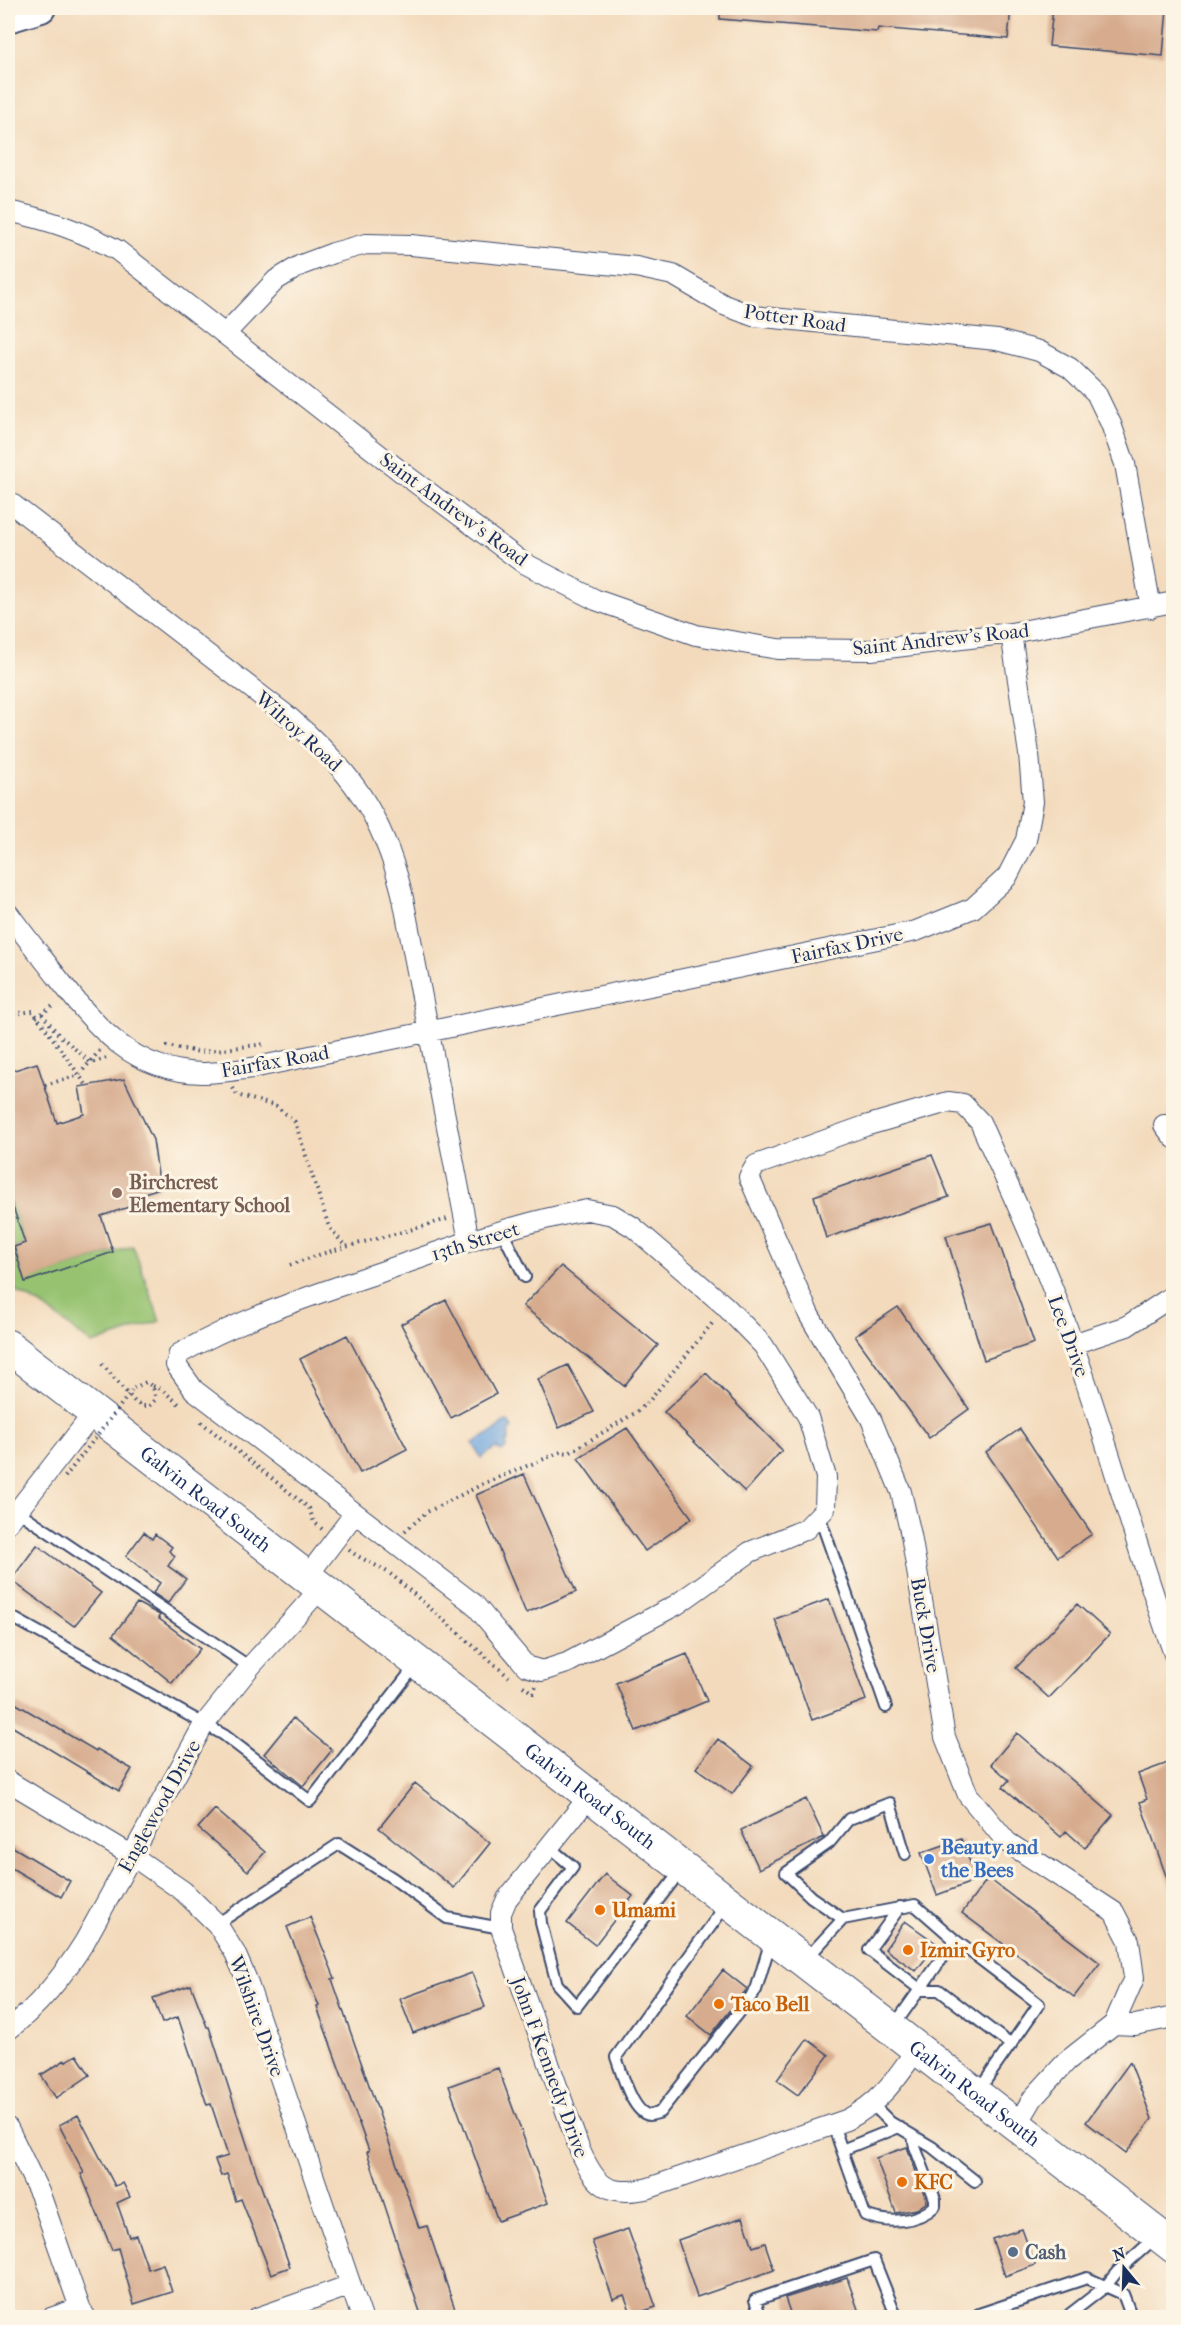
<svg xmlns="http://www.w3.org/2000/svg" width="1181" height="2325" viewBox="0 0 1181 2325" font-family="'IM FELL French Canon',serif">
<rect width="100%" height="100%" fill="#fcf5e5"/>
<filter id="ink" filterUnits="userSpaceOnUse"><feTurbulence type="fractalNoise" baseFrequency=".0167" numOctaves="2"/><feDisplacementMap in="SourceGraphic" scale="12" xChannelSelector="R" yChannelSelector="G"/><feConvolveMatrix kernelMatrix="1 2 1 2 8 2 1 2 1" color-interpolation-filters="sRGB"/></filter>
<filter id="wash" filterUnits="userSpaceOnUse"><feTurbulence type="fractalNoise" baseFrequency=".008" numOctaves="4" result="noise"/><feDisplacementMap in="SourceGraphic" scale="24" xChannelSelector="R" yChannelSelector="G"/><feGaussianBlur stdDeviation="1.35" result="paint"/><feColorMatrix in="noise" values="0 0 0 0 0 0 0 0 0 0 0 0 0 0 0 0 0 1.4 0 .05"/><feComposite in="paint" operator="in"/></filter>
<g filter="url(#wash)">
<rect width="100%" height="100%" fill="#f3dabc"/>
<!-- green -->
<path fill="#97c371" stroke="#597968" stroke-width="1.5" d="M8 1192 25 1243 14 1247 25 1281 133 1246 160 1321 92 1344 42 1305 8 1287Z"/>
<!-- water -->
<path fill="#6fa6dd" stroke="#456a9e" stroke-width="1.5" d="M507 1421 512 1427 509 1433V1440L507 1441 506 1449 501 1451 496 1448 481 1458 473 1443 498 1429 502 1423Z"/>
<g id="blocks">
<!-- building -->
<path fill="#d7ac8e" d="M720 8H1011L1008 39 878 28 877 32 720 19Z
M1053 8H1167L1163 56 1049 46Z
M37 1063 57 1123 84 1114 79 1087 124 1079 153 1140 160 1188 144 1193 145 1202 101 1216 113 1252 25 1282 14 1247 25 1243 8 1192V1072Z
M932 1155 949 1197 826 1238 814 1196Z
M992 1223 1034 1343 984 1360 946 1236Z
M561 1266 658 1345 624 1386 523 1306Z
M446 1300 496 1394 451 1418 401 1324Z
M898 1307 969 1409 929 1438 855 1336Z
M347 1335 407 1449 360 1473 300 1359Z
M568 1365 594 1412 559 1428 538 1379Z
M706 1373 782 1450 745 1492 664 1412Z
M627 1428 692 1518 645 1551 578 1458Z
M1020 1429 1092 1534 1058 1557 986 1452Z
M524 1474 576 1592 526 1613 476 1495Z
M144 1532 152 1539 155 1534 172 1547 169 1551 175 1556 168 1566 186 1579 168 1603 153 1593 160 1583 126 1556Z
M37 1545 101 1593 74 1626 11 1580Z
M829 1599 866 1700 812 1720 775 1619Z
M137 1603 160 1615 158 1618 200 1649 172 1683 113 1635Z
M1077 1604 1110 1634 1049 1698 1016 1668Z
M687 1654 707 1701 636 1731 616 1683Z
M8 1699 96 1751 97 1749 132 1769 119 1791 8 1724Z
M293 1718 332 1750 303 1786 264 1754Z
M1017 1733 1113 1815 1085 1848 1066 1831 1061 1837 1003 1787 1009 1780 991 1764Z
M718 1739 753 1766 732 1794 696 1768Z
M1173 1761V1890H1171L1140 1802 1147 1799 1138 1774Z
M415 1783 490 1843 454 1888 379 1828Z
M806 1799 824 1837 759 1869 741 1830Z
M215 1809 265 1852 248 1871 198 1828Z
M961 1839 977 1880 937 1895 921 1853Z
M8 1844 70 1881 61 1897 8 1866Z
M605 1874 633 1896 595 1945 567 1923Z
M988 1878 1100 1963 1074 1997 962 1913Z
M310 1917 335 1978 332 1979 419 2228 427 2226 458 2318H422L367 2152 369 2151 317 2007 319 2006 287 1927Z
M905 1921 937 1944 916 1971 885 1949Z
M723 1970 747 1989 711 2035 687 2016Z
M472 1973 485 2007 413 2033 400 1999Z
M191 1985 207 2027H209L256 2172 290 2267 271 2274 241 2199 236 2201 227 2174 221 2176 215 2160 228 2156 211 2104 207 2105 178 2017 162 2023 153 1998Z
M807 2039 829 2055 798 2095 777 2080Z
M77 2055 90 2075 56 2098 41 2075 65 2060 66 2061Z
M1130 2062 1152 2119 1126 2153 1086 2122Z
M498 2068 548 2203 498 2221 449 2086Z
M78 2115 115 2186 123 2183 130 2197 117 2203 129 2237 136 2235 148 2269 163 2264 172 2292 134 2304 118 2248 112 2250 81 2174 84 2173 59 2125Z
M907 2147 927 2202 917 2209 896 2213 876 2158Z
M743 2217 753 2247 765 2243 774 2270 697 2297 678 2240Z
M628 2229 656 2307 632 2315 624 2295 613 2299 592 2241Z
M1022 2229 1035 2265 1005 2276 992 2239Z
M847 2278 861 2318H792L785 2298Z"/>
</g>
</g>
<g filter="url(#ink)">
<use href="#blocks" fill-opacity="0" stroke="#3b496c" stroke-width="1.5"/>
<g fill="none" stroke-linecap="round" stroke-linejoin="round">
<defs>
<path id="service" d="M502 1231 525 1277
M16 1510 250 1667
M819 1515 886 1707
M8 1615 224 1735 310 1801 416 1665
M549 1847 573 1867 540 1911 541 1923 557 1984 577 2006 682 1869
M726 1905 616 2057C621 2071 633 2115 650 2115 651 2115 659 2113 660 2112L756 1990 771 1940
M900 1907 869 1950 921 1990H939L1011 2045
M843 1919 915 1905 955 1940 1039 2004 977 2093
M217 1924 339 1844 394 1879 447 1918 501 1928
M806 1959 843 1919 811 1897 786 1873 829 1843 849 1819 890 1803 905 1854
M893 2027 955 1940
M872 2104 890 2122 932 2147 975 2181
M833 2125 865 2215C887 2224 917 2223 935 2206V2199L915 2147 913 2136
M842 2150 899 2127
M979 2314 1087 2278 1123 2294 1132 2318
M761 2318 755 2300 874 2260 897 2318
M1071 2318 1070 2314 1105 2287 1117 2272 1156 2237"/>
<path id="minor" d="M8 211C49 220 79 230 117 250L404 474 522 562 596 600 696 635 778 649 871 650 1011 633 1174 602
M225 334 276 280 301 265 333 253 366 244 411 245 636 267 673 275 724 305 753 316 997 340 1039 351 1070 368 1096 393 1111 424 1125 464 1151 608
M8 501 290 718C351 771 382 814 402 893L469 1241
M8 913C24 935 41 956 58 978 97 1028 132 1071 202 1073 218 1073 236 1070 252 1068L916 931 973 908 1007 877 1026 840 1033 802 1029 754 1011 633
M1164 1125 1174 1138
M587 1210 613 1215 633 1227 725 1306 763 1345 808 1417 826 1477 825 1509 806 1529 750 1552 676 1605 567 1663 542 1671 526 1666 474 1604 194 1390 176 1365 179 1354C242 1318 310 1296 378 1273 446 1249 515 1223 587 1210Z
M1073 1344 1127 1326 1174 1295
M8 1523 93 1414
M306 1578 355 1513
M8 1781 131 1855 183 1891 217 1924 235 1953 246 1978 362 2318
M589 1797 507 1899 501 1913V1928L579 2148C595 2185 607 2198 649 2188L846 2120C879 2104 896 2079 916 2050
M1114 2024 1134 1978 1129 1941 1114 1912 1007 1842 968 1795 945 1737 911 1535 901 1492 871 1419 809 1315 749 1177 756 1165 865 1126 948 1102 963 1104 980 1122C1007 1184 1038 1247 1061 1311 1103 1423 1133 1540 1174 1654
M8 2030C40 2005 64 1975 85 1941L203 1726 250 1667 321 1588
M1016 2127 1033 2098 1067 2061 1114 2024 1135 2025 1174 2017
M8 2128 40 2194 80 2308 86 2318
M51 2318 80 2308
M257 2318 351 2285"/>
<path id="secondary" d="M8 18 41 8"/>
<g id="primary">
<path id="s1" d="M8 1346 1174 2247"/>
</g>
</defs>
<!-- service casing -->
<use href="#service" stroke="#3b496c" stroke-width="14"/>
<!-- minor casing -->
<use href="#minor" stroke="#3b496c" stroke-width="22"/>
<!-- secondary casing -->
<use href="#secondary" stroke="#3b496c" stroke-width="32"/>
<!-- primary casing -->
<use href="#primary" stroke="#3b496c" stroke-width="34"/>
<!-- path -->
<path stroke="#3b496c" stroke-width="4" stroke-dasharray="1.5 4.5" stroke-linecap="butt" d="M8 1012 13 1014 33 1011 87 1086
M42 1014 58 1034 91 1063 107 1058
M36 1017 56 1004
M166 1046 199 1052 266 1044
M45 1085 79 1075 100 1050
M233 1088 237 1095 276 1106 295 1122 329 1227 346 1247
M290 1265C341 1245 395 1236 447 1219
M102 1364 135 1402 141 1406H149L155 1400C155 1391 154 1387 146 1382L134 1388
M153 1386 161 1389 179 1404
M201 1422 309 1508 314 1522 322 1529
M405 1531 427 1512 485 1483 561 1452 569 1453 635 1413 650 1400 714 1321
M349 1550C363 1561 379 1565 393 1576L509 1677
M523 1686 533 1693 536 1686"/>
<!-- service -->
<use href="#service" stroke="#fff" stroke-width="10"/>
<!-- minor -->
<use href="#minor" stroke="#fff" stroke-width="20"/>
<!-- secondary -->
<use href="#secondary" stroke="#fff" stroke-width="28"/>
<!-- primary -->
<use href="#primary" stroke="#fff" stroke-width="32"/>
<!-- path-bridge -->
<path stroke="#3b496c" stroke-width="4" stroke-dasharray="1.5 4.5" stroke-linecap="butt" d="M65 1477 134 1388"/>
</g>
</g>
<!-- markers -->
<circle fill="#8d6e63" stroke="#fcf5e5" stroke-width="2" cx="117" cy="1193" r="6"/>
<circle fill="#3f7fe0" stroke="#fcf5e5" stroke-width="2" cx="929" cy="1859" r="6"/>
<g fill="#e8710a" stroke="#fcf5e5" stroke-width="2">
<circle cx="600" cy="1910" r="6"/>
<circle cx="908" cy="1950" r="6"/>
<circle cx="719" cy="2004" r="6"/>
<circle cx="902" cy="2182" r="6"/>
</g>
<circle fill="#5c6f8a" stroke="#fcf5e5" stroke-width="2" cx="1013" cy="2252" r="6"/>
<g text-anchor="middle" stroke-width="6" stroke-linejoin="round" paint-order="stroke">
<!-- street labels -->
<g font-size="20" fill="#1b2f5e" stroke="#fcf5e5">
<text transform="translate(795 318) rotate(8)" y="7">Potter Road</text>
<text transform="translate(454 509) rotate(36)" y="7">Saint Andrew's Road</text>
<text transform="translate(941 639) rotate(-6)" y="7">Saint Andrew's Road</text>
<text transform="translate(299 731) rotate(42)" y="7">Wilroy Road</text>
<text transform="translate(847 945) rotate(-12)" y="7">Fairfax Drive</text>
<text transform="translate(275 1061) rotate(-10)" y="7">Fairfax Road</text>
<text transform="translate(475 1241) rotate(-17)" y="7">13th Street</text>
<text transform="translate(1069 1336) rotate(70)" y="7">Lee Drive</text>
<text dy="7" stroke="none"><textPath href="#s1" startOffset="250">Galvin Road South</textPath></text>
<text transform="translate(926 1625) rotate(80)" y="7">Buck Drive</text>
<text dy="7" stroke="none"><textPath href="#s1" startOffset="736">Galvin Road South</textPath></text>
<text transform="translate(159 1806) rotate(-61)" y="7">Englewood Drive</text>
<text transform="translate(257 2016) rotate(70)" y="7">Wilshire Drive</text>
<text transform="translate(550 2067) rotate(70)" y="7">John F Kennedy Drive</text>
<text dy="7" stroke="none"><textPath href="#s1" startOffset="1222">Galvin Road South</textPath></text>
</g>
<!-- education labels -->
<g font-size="20" font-weight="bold" fill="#785e54" stroke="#fcf5e5" text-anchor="start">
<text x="129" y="1189">Birchcrest<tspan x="129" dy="23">Elementary School</tspan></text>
</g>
<!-- shop labels -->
<g font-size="20" font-weight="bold" fill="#366cbe" stroke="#fcf5e5" text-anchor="start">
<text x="941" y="1854">Beauty and<tspan x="941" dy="23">the Bees</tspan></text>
</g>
<!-- food labels -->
<g font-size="20" font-weight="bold" fill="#c56008" stroke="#fcf5e5" text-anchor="start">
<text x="612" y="1917">Umami</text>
<text x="920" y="1957">Izmir Gyro</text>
<text x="731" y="2011">Taco Bell</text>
<text x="914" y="2189">KFC</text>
</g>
<!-- service labels -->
<g font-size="20" font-weight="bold" fill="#4e5e75" stroke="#fcf5e5" text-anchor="start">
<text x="1025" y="2259">Cash</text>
</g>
</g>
<!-- margin -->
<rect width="1181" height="2325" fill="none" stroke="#fcf5e5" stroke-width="30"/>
<!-- north arrow -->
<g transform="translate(1124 2268) rotate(341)" stroke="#fcf5e5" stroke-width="4.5" paint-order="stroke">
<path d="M0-4.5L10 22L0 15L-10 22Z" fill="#1b2f5e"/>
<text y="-9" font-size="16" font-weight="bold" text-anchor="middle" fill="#1b2f5e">N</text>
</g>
</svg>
